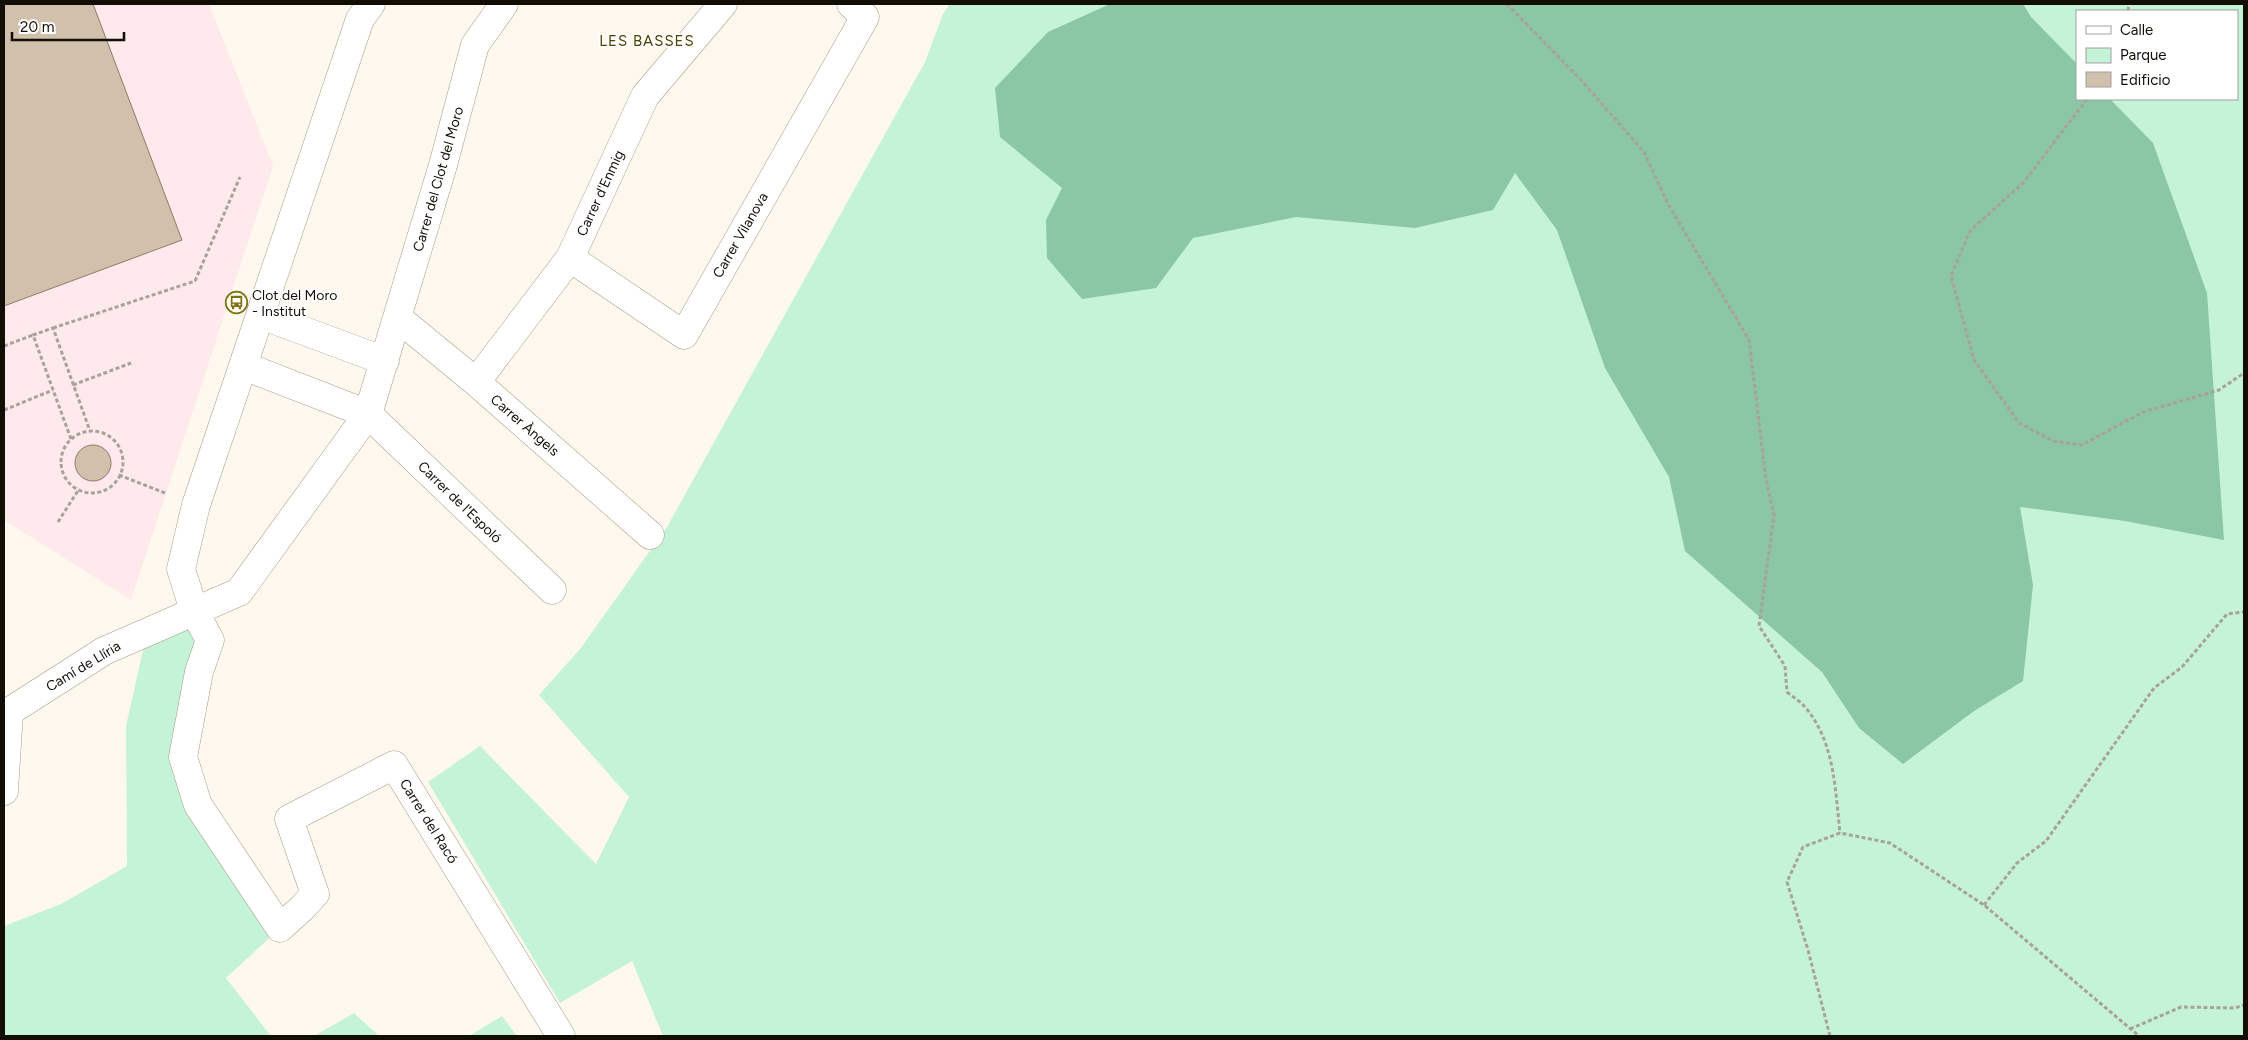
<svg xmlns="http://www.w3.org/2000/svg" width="2248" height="1040" viewBox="0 0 2248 1040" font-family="Figtree,sans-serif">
<rect width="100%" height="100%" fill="#fef8ef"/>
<!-- education -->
<path fill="#fee9ec" d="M4 4H209L273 166 131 600 4 520Z"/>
<!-- green -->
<path fill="#c5f3d7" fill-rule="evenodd" d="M950 4H2244V1036H663L632 961 560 1003 428 782 480 746 596 864 629 797 539 695 580 649 667 527 925 62 943 14ZM2077 11H2237V99H2077Z
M194 611 210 640 183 757 280 928 226 978 271 1036H4V926L61 904 127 866 126 726 147 632Z
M354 1013 379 1036H314Z
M502 1016 517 1036H469Z"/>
<!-- forest -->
<path fill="#8bc7a4" d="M1110 4H2023L2031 17 2077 64V99H2110L2153 143 2207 293 2224 540 2125 521 2020 507 2033 585 2023 681 1974 711 1903 764 1859 728 1822 672 1685 551 1669 477 1605 368 1557 230 1515 173 1493 210 1415 228 1296 217 1193 238 1156 288 1082 299 1047 258 1046 220 1062 188 1000 137 995 88 1048 32Z"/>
<!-- building -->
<path fill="#d1c0ab" stroke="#8c7c69" d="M4 4H93L182 240 4 306Z
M75 463a18 18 0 1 1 36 0a18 18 0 1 1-36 0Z"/>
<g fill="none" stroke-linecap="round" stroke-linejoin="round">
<defs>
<path id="minor" d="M371 4 360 19 196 505 181 569 194 611 210 640 199 672 183 757 198 805 280 928 302 908 315 894 289 819 394 765 561 1036
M570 258 684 335 865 17 851 4
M261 315 385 361
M398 318 476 382 650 535
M244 366 368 414 552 590
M476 382 570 258 645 96 723 4
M4 715 104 651 239 592 368 414 443 165 475 45 504 4
M4 791 9 712"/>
</defs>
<!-- minor casing -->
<use href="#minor" stroke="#a89c86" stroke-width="29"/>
<!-- path -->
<path stroke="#a8a29a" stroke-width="3" stroke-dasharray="4 2.5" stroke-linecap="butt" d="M1507 4 1582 81 1644 152 1668 204 1749 340 1766 480 1774 515 1759 626 1785 666 1787 692C1793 697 1800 701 1805 707 1835 742 1835 789 1840 833
M2128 11 2129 4
M2087 99 2024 182 1970 231 1951 276 1974 360 2019 423 2053 441 2082 445 2143 412 2219 390 2244 373
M53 328 195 281 240 177
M4 346 33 335
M73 385 131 363
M4 410 53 390
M61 462a31 31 0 1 1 62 0a31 31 0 1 1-62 0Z
M71 439 33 335 53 328 90 431
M119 475 165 493
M58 522 79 489
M1984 905 2017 863 2046 841 2154 688 2182 667 2227 614 2244 612
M2130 1029 2181 1007 2235 1008 2244 1005
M1830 1036 1808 950 1787 882 1803 847 1840 833 1890 843 1984 905 2139 1036"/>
<!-- minor -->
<use href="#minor" stroke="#fff" stroke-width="28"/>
</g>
<!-- icons -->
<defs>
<symbol id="bus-ring" viewBox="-11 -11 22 22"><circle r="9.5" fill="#fff" stroke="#7f6f0d" stroke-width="1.5"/><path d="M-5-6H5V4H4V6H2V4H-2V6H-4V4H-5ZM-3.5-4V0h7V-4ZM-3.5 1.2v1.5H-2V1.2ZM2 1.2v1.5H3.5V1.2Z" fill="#7f6f0d"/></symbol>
</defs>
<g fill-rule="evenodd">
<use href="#bus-ring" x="224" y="290" width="25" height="25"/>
</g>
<g text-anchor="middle" stroke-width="4" stroke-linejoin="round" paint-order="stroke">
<!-- street labels -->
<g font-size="14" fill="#120e06" stroke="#fff">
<text transform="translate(438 179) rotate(-74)" y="5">Carrer del Clot del Moro</text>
<text transform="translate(600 193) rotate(-65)" y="5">Carrer d'Enmig</text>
<text transform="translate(740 235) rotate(-60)" y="5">Carrer Vilanova</text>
<text transform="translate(525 425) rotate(41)" y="5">Carrer Àngels</text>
<text transform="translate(460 502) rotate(44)" y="5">Carrer de l'Espoló</text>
<text transform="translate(83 666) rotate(-31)" y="5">Camí de Llíria</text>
<text transform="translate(429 821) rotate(58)" y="5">Carrer del Racó</text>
</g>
<!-- poi labels -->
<g font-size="14" fill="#120e06" stroke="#fff" text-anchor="start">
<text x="252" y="300">Clot del Moro<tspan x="252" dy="16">- Institut</tspan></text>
</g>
<!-- neighbourhood labels -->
<g font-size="15" letter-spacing="1" fill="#4e4300" stroke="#fff">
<text x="647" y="46">LES BASSES</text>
</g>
</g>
<!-- border -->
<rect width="2248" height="1040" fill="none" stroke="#120e06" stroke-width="10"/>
<!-- legend -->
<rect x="2076" y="10" width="162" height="90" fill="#ffffff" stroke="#a09f9b"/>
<rect x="2086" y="26" width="25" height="8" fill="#ffffff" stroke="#a09f9b"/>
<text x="2120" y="35" font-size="15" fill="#120e06">Calle</text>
<rect x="2086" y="48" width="25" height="15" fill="#c5f3d7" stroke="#a09f9b"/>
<text x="2120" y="60" font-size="15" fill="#120e06">Parque</text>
<rect x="2086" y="72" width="25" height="15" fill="#d1c0ab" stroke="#a09f9b"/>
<text x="2120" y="85" font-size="15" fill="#120e06">Edificio</text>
<!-- scale -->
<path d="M12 32v8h112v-8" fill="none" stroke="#120e06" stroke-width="2.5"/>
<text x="20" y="32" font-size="15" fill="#120e06" stroke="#ffffff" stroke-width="4" paint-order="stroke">20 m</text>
</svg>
